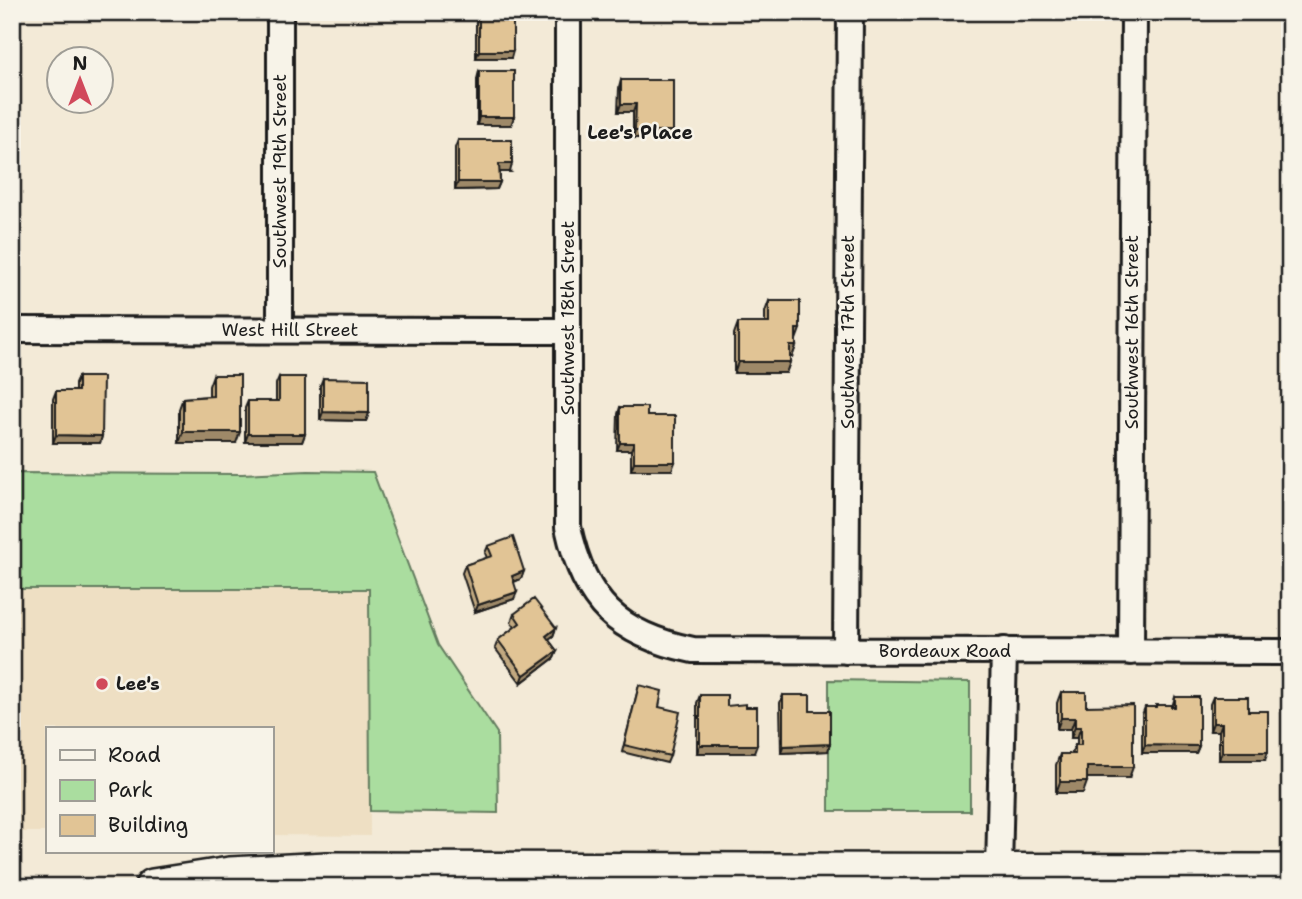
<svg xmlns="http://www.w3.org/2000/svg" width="1302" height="899" viewBox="0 0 1302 899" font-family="'Shantell Sans',sans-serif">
<rect width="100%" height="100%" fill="#f3ead7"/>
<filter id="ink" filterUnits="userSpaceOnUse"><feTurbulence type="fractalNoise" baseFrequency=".0143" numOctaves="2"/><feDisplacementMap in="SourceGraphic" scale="14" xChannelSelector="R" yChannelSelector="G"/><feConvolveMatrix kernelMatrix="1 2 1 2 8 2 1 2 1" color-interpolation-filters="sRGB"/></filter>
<g filter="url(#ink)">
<!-- built -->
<path fill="#eedfc3" d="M12 589H369L370 836 271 835V729H47V832H12Z"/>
<!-- green -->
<path fill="#aadd9f" stroke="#637c5e" stroke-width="2" d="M308 471 373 472 438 645 497 733 498 813 370 811 369 589H12V473L242 474Z
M829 680 970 682V811H829Z"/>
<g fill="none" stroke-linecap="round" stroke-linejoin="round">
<defs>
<path id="minor" d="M568 12V527C584 602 618 635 693 650L1290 652
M12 330 567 331
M280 330V12
M846 651 850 12
M1131 652 1134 12
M999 871 1004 650"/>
<path id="secondary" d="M153 887 230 875 327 870 1290 872"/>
</defs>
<!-- minor casing -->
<use href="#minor" stroke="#1c1c1c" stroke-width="30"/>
<!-- secondary casing -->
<use href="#secondary" stroke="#1c1c1c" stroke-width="40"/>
<!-- minor -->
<use href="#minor" stroke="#f7f3e8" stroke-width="24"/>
<!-- secondary -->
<use href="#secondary" stroke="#f7f3e8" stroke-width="35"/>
</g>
<!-- wall -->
<path fill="#c2a980" stroke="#1c1c1c" stroke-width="2" d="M476 12H513L511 58H476Z
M479 71 511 125H477V79Z
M621 80 670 138H633V112H618L619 88Z
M458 140 510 172H500V182L497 189 455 190V148Z
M769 301 796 340V346L792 357H790V362L786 373H734V334L738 323H765V312Z
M213 375 236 443H179V409L183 398 209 396V386Z
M78 377 102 436 100 443H53V399L56 391H75V384Z
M279 377 305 434 302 442H245V408L248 401H276V384Z
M323 378 369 413 366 421 320 420V386Z
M620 407 647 416 672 470H631V450H617L618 414Z
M488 546 524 571 521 579 514 582V599L475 612 462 573 465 565 487 558 485 553Z
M1289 554 1290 595H1286V561Z
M514 614 556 628 553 636 548 639 557 651 554 658 521 683 495 648 498 640 515 627 511 622Z
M639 685 659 707 670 756 667 763 622 752Z
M1061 692 1086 706 1129 778H1087L1083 793H1056V765L1060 754H1071L1075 745H1077V738H1071V729H1057V703Z
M700 695 727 706 754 753H697V703Z
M783 695 810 711 828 751 781 753 780 703Z
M1175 697 1199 746 1196 753H1142V715L1145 707H1172Z
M1213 697 1248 711 1265 760H1219V731H1210V704Z
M1290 703V759H1289Z"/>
<!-- shaded-wall -->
<path fill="#9e8968" stroke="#1c1c1c" stroke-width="2" d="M479 51H513L511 58H476Z
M621 104H636L633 112H618Z
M479 117H514L511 125H477Z
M635 131H673L670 138H633Z
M499 164H512L510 172H497Z
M458 182H500L497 189 455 190Z
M796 329H800L796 340Z
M790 346H796L792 357H786Z
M738 362H790L786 373H734Z
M323 412 369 413 366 421 320 420Z
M183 432H240L236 443H179Z
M248 434H305L302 442H245Z
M56 435 102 436 100 443H53Z
M620 443H634L631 450H617Z
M634 462H675L672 470H631Z
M524 571 521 579 509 583 512 576Z
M1289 588 1290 595H1286Z
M517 592 514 599 475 612 478 605Z
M556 628 553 636 543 643 546 636Z
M557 651 554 658 521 683 524 675Z
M1061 718H1075L1071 729H1057Z
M1213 723H1222L1219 731H1210Z
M1075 727H1081L1077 738H1071Z
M830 744 828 751 781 753 783 746Z
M700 745H757L754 753H697Z
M1145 745 1199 746 1196 753H1142Z
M1222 752H1268L1265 760H1219Z
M1087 767H1133L1129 778H1083Z
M1060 782H1087L1083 793H1056Z"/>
<!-- building -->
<path fill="#e1c495" stroke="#1c1c1c" stroke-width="2" d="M479 12H513V51H479Z
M479 71H514V117H479Z
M621 80H673V131H635L636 104H621Z
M458 140H512V164H499L500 182H458Z
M769 301H800V329H796V346H790V362H738V323H769Z
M213 375H240V432H183V398L213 396Z
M78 377H103L102 436 56 435V391H78Z
M279 377H305V434H248V401H279Z
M323 378 369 379V413L323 412Z
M620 407H647V416H675V462H634V443H620Z
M513 537 524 571 512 576 517 592 478 605 465 565 492 556 488 546Z
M1289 554 1290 588H1289Z
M534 599 556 628 546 636 557 651 524 675 498 640 520 623 514 614Z
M639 685 662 691 659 707 680 712 670 756 624 745Z
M1061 692H1086V706L1133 705V767H1087V782H1060V754H1075V745H1081V727H1075V718H1061Z
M700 695H727V706L746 704V707H757V745H700Z
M783 695H810V711H830V744L783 746Z
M1175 697H1199V746L1145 745V707H1156V705H1171V707H1175Z
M1213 697H1248V711H1268V752H1222V723H1213Z"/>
</g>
<!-- markers -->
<circle fill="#d1495b" stroke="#f7f3e8" stroke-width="2.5" cx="102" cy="684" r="7"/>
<g text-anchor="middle" stroke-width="5" stroke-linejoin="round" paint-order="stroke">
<!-- street labels -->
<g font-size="18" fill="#1c1c1c" stroke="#f7f3e8">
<text transform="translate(280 171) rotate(-90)" y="6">Southwest 19th Street</text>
<text transform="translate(568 318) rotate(-90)" y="6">Southwest 18th Street</text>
<text x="290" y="336">West Hill Street</text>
<text transform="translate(848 332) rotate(-90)" y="6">Southwest 17th Street</text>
<text transform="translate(1132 332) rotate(-90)" y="6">Southwest 16th Street</text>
<text x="945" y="657">Bordeaux Road</text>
</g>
<!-- poi labels -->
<g font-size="18" font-weight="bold" fill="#1c1c1c" stroke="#f7f3e8" text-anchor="start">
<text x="116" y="690">Lee's</text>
</g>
<!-- neighbourhood labels -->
<g font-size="19" font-weight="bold" fill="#1c1c1c" stroke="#f7f3e8">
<text x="640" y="139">Lee's Place</text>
</g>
</g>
<!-- margin -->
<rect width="1302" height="899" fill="none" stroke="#f7f3e8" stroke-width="42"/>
<rect x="21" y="21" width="1260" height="857" fill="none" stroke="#1c1c1c" stroke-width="2.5" filter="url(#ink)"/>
<!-- legend -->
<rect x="46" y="727" width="228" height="126" fill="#f7f3e8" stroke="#9f9d96" stroke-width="2"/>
<rect x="60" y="750" width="35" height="10" fill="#f7f3e8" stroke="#9f9d96" stroke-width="2"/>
<text x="108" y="762" font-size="21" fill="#1c1c1c">Road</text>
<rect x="60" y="780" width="35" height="21" fill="#aadd9f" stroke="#9f9d96" stroke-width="2"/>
<text x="108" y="797" font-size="21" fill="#1c1c1c">Park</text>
<rect x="60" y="815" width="35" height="21" fill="#e1c495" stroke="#9f9d96" stroke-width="2"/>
<text x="108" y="832" font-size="21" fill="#1c1c1c">Building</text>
<!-- north arrow -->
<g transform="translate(80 80)"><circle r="33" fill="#f7f3e8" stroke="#9f9d96" stroke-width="2"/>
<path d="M0-5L12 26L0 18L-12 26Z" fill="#d1495b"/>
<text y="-10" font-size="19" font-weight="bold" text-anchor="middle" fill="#1c1c1c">N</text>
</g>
</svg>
